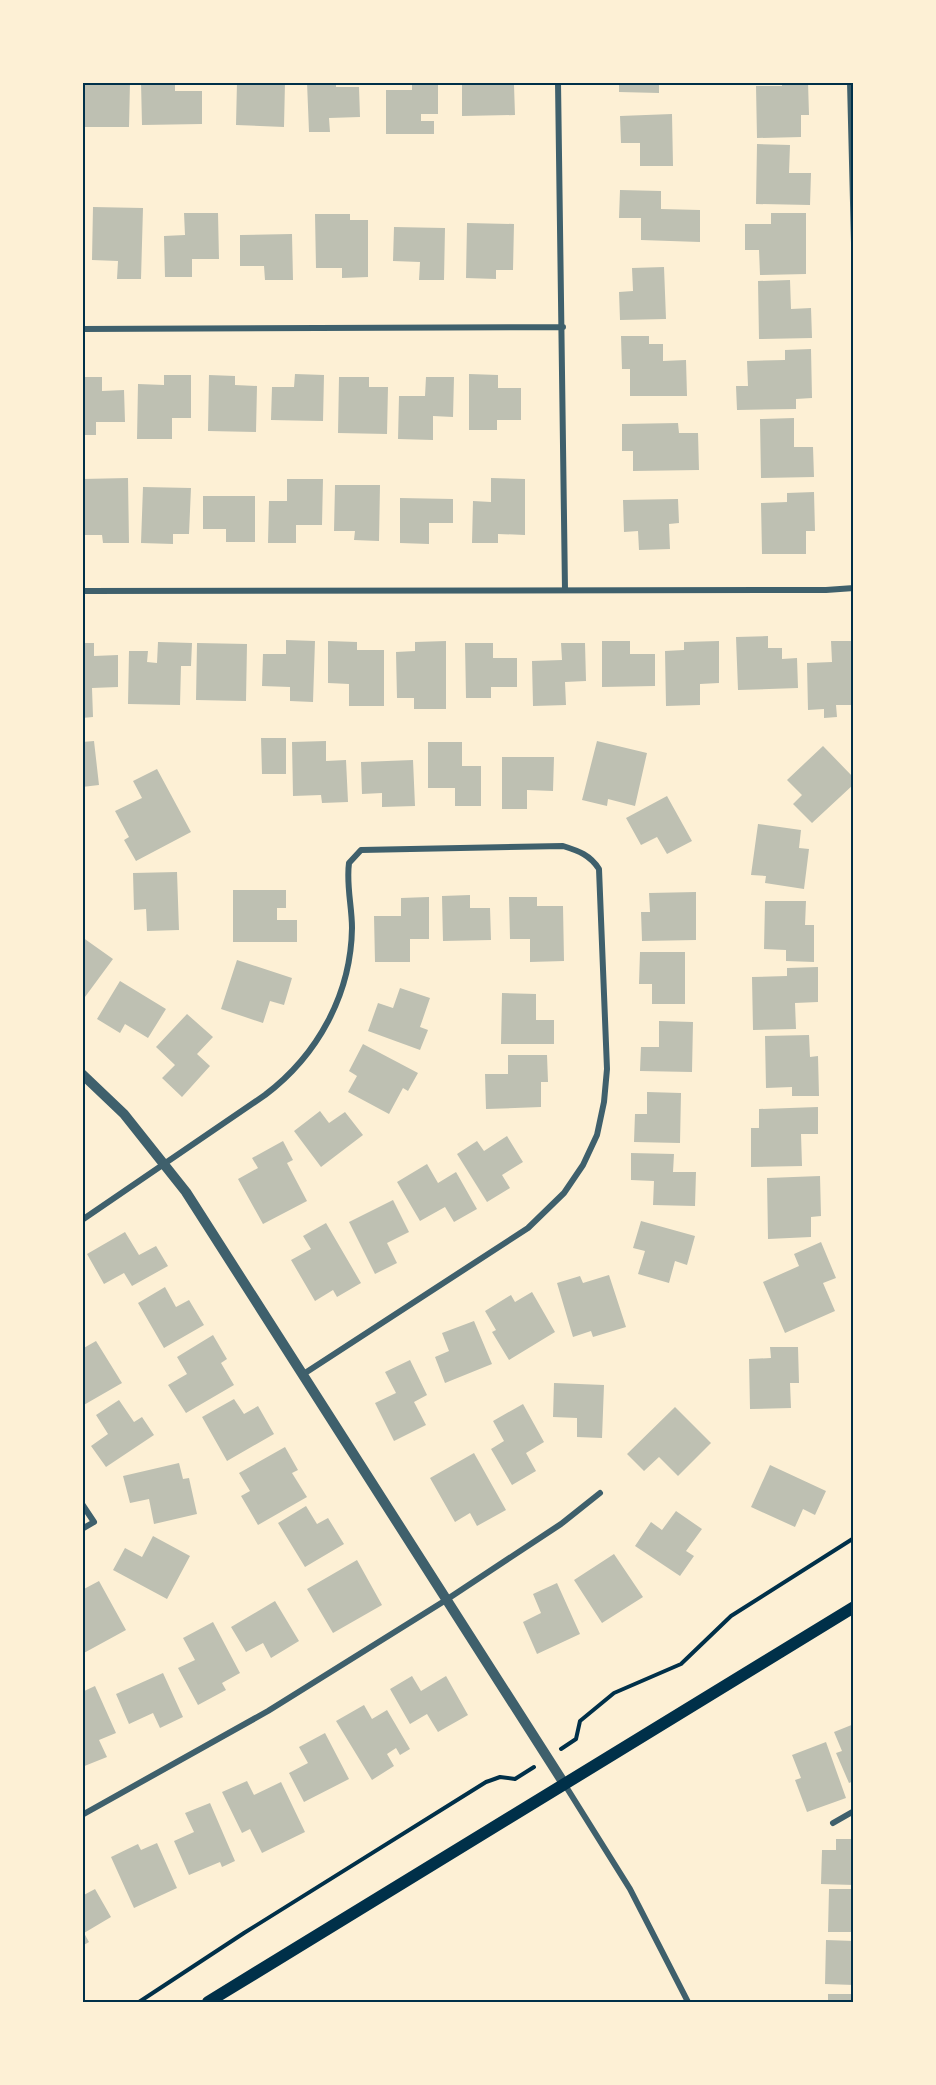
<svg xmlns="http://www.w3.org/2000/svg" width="936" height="2085" viewBox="0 0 936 2085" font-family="'Source Sans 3',sans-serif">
<rect width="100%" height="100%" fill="#fdf0d5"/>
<!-- building -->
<path fill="#bec0b2" d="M82 82H130L129 127H82Z
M141 82H175V91H202V124L142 125Z
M237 82H285L284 127 236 125Z
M307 82H336V87H359L360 117 329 118 330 132H309Z
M412 82H438V114H421V121H434V134H386V90H412Z
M462 82 514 85 515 115 462 116Z
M619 82H659V93L619 92Z
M782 82H808L809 115H801V137L757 138 756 86H782Z
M672 114 673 166H640V143H621L620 116Z
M757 144 790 145 789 173H811L810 205 756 204Z
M620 190 661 191V209L700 210V242L641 240V218H619Z
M93 207 143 208 141 279H117L118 261 92 260Z
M184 213H218L219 259H192V277H165L164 236 185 235Z
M771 213H806V274L760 275 759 250H745V224H771Z
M315 214H350V220H368V277L342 278V268H316Z
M467 223 514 224 513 270H496V279L466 278Z
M394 227 445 228 444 280H419L420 262 393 261Z
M292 234 293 280H265L264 266H240V235Z
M664 267 666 319 620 320 619 292 633 291 632 268Z
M790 280 791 309 811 308 812 338 759 339 758 281Z
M621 336H649V344H663V361L686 360 687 396H630V369H622Z
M811 349 812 398 796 399V409L737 410 736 386H748L747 361 785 360V350Z
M295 374 324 375 323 421 271 420 272 387H294Z
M469 374 498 375V388H521V420H497V430H469Z
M164 375H191V418H172V439H137L138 384 164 385Z
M209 375 235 376V385L257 386 256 432 208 431Z
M82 377H102V391L124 390 125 422H96V435H82Z
M339 377H369V387H388L387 434 338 433Z
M426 377H454L453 417 433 416V440L398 439 399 396H425Z
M794 418V447H813L814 477 761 478 760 419Z
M678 423 679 433H698L699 470 633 471V451H622V424Z
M128 478 129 543H103L102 535H82V479Z
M491 478 525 479V535L498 534V543H472L473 501 491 502Z
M287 479H323L322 525H296V543H268L269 501H287Z
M335 485H380L379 541 354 540 355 531H334Z
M143 487 191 488 189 534H173V544L141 543Z
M814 492 815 531H806V554H762L761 503 787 502V493Z
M203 496H255V542H226V529H203Z
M400 498 453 499V523H429V544L400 543Z
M678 499 679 523 669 524 670 549 639 550 638 531 624 532 623 500Z
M768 636V648H782V659L797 658 798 688 738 690 736 637Z
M286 640 315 641 313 702 290 701V687L262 686 263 654H286Z
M328 641 357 642V650H384V706H349V684L328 683Z
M446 641V709H414V698H397L396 652 415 651V642Z
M602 641H630V654H655V686L602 687Z
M719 641V683L700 684V705L666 706 665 651 684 650V642Z
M831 641H854V705H836L837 717 824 718V709L808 710 807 663 832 662Z
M158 642 192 643 191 666H181L180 705 128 704 129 651H148L147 662 157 663Z
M82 643H94V656L118 655V687L92 688 93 717 82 718Z
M197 643 247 644 246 701 196 700Z
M465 643H493V658H517V687H491V698H466Z
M561 643H585L586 681 565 682 566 705 533 706 532 661 562 660Z
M261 738H286V774H262Z
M94 741 99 785 82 787V742Z
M326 741V761L346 760 348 802 322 803 321 795 293 796 292 742Z
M597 741 647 753 635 806 608 799 607 806 582 800Z
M428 742H462V766H481V806H455V788H428Z
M823 746 854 778V784L812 823 793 804 802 795 787 780Z
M502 757H554L553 791 527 790V809H502Z
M413 760 415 806 382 807V793L362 794 361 762Z
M157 769 191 832 136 861 124 840 129 837 115 811 142 798 133 781Z
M667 796 692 841 667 854 657 837 641 845 626 818Z
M758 824 801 830 799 848 809 849 804 889 765 883 766 876 751 875Z
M177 872 179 930 147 931 146 909 134 910 133 873Z
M233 890H286V908H277V920H297V942H233Z
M696 892V940L642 941 641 912H650L649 893Z
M470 895V908H490L491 940 443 941 442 896Z
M429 897V939H410V962H375L374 916H401V898Z
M509 897H537V906H563L564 961 530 962V939H510Z
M765 901H806L805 925H814V962L786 961V950L764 949Z
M82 937 113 959 82 1001Z
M640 952H685V1004H652V984H639Z
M237 960 292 978 284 1005 270 1001 263 1023 221 1009Z
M818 967V1002L795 1003 796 1029 753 1030 752 977 787 976V968Z
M120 981 166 1009 148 1038 125 1024 120 1033 97 1019Z
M400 988 430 998 420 1027 428 1030 420 1050 368 1031 378 1003 393 1008Z
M502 993 536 994V1020H554V1044H501Z
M187 1014 213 1037 197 1054 210 1066 182 1097 162 1078 175 1065 156 1047Z
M659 1021 693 1022 692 1072 640 1071 641 1047H659Z
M809 1035 810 1057 818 1056 819 1096H792V1087L766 1088 765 1036Z
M363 1044 418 1073 408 1091 403 1088 389 1114 348 1092 357 1076 349 1071Z
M508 1055H547L548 1082H541V1107L486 1109 485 1074H508Z
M647 1092 681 1093 680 1143 634 1142 635 1114H647Z
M818 1107V1134H801L802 1166 751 1167V1128H759V1109Z
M320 1111 329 1123 345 1112 363 1135 321 1167 294 1131Z
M507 1136 523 1162 502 1175 510 1188 487 1202 457 1154 477 1141 484 1151Z
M283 1141 293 1160 287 1163 307 1201 263 1224 238 1179 258 1168 252 1158Z
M631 1153 674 1154 673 1172H696L695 1206 653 1205 654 1181 631 1180Z
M427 1164 438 1183 456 1172 477 1209 454 1222 445 1207 420 1221 397 1182Z
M820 1176 821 1216 811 1217V1237L768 1239 767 1178Z
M393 1200 409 1232 387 1243 397 1263 375 1274 349 1222Z
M641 1221 695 1236 687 1265 675 1261 669 1283 638 1274 645 1251 633 1248Z
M326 1223 361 1283 337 1297 333 1290 315 1301 291 1260 311 1249 303 1236Z
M125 1232 139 1255 156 1246 168 1266 132 1286 124 1273 104 1284 87 1254Z
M821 1242 836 1278 823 1283 835 1311 785 1333 763 1282 799 1266 794 1254Z
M609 1275 626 1327 593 1337 591 1331 573 1337 557 1283 580 1276 583 1283Z
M165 1287 176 1307 189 1300 204 1325 164 1348 138 1303Z
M532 1292 555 1332 509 1360 492 1332 496 1330 485 1311 511 1295 515 1302Z
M474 1321 492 1364 445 1383 435 1357 449 1351 442 1333Z
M213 1335 227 1359 221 1363 234 1385 186 1413 168 1385 187 1374 177 1357Z
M96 1341 122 1383 82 1406V1349Z
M770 1347H798L799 1383H790L791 1408 750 1409 749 1359 771 1358Z
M410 1360 427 1395 414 1402 426 1425 394 1441 375 1403 396 1393 385 1372Z
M554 1383 604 1385 602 1438 577 1437V1418L553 1417Z
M234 1399 244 1414 258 1406 274 1434 227 1461 202 1417Z
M119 1400 134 1422 142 1417 154 1435 106 1467 91 1446 108 1434 96 1415Z
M523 1404 544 1442 526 1453 536 1471 512 1485 491 1449 504 1441 493 1421Z
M675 1407 711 1443 678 1476 659 1457 644 1471 627 1454Z
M285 1447 298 1470 292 1473 307 1497 258 1525 241 1496 250 1491 239 1473Z
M474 1453 506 1510 477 1526 470 1513 455 1522 430 1478Z
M179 1463 183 1479 189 1478 197 1514 154 1524 149 1499 130 1503 123 1476Z
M770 1465 826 1491 815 1515 803 1509 795 1527 751 1507Z
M306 1506 317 1524 328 1518 344 1544 305 1567 278 1523Z
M676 1511 702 1529 686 1551 694 1556 680 1576 635 1546 651 1522 662 1530Z
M153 1536 190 1556 167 1599 113 1570 125 1548 142 1557Z
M614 1554 643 1597 602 1623 574 1580Z
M357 1560 382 1605 333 1633 307 1589Z
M99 1581 126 1630 82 1654V1590Z
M557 1583 580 1634 537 1654 523 1622 541 1613 533 1594Z
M275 1601 299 1641 271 1658 263 1643 246 1652 231 1627Z
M213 1622 240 1673 222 1683 226 1690 198 1705 178 1668 195 1660 183 1638Z
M163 1673 183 1717 160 1728 153 1713 129 1724 116 1694Z
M412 1676 421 1691 446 1676 468 1715 438 1732 427 1714 410 1724 390 1689Z
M95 1686 116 1733 99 1740 107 1757 82 1767V1692Z
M364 1705 372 1719 387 1710 410 1749 400 1755 396 1748 387 1754 394 1766 372 1780 336 1721Z
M854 1724V1781L849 1783 836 1753 842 1751 834 1732Z
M325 1733 349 1779 304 1802 289 1773 308 1763 299 1747Z
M826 1742 846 1798 807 1812 795 1780 801 1778 792 1755Z
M247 1781 254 1795 281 1782 305 1832 262 1853 250 1829 242 1833 222 1792Z
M210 1803 235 1861 222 1867 220 1862 189 1875 174 1841 194 1832 185 1813Z
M836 1839H854V1885L821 1884 822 1850H836Z
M157 1843 177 1888 134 1908 111 1857 138 1844 141 1850Z
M95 1889 111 1917 84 1933 89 1942 82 1946V1896Z
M829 1889H854V1932H828Z
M826 1940 854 1941V1985L825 1984Z
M828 1994H851L852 2002H828Z"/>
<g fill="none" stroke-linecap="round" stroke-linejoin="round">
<!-- path -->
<path stroke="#003049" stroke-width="4" d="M561 1749 576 1739 580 1721 614 1693 681 1664 731 1616 854 1538
M139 2002 244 1933 486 1782 500 1777 515 1779 534 1767"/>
<!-- minor -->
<path stroke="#3f606c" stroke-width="6" d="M558 82 565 590
M850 82 854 243
M82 329 563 327
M82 591 826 590 854 588
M82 1220 265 1095C318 1055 351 994 352 928 352 906 346 885 349 863L361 850 563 846C579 851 590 855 599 869L607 1069 604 1102 597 1135 583 1165 564 1193 528 1228 302 1375
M82 1504 94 1522 82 1529
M565 1785 630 1889 688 2002
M82 1815 268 1711 446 1600 561 1524 600 1493
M833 1823 854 1811"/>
<!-- tertiary -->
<path stroke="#3f606c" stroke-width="10" d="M82 1074 124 1114 186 1192 565 1785"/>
<!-- secondary -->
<path stroke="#003049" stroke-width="12" d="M208 2002 854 1607"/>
</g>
<!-- border -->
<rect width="936" height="2085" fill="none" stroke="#fdf0d5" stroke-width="168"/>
<rect x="84" y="84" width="768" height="1917" fill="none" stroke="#003049" stroke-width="2"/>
</svg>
